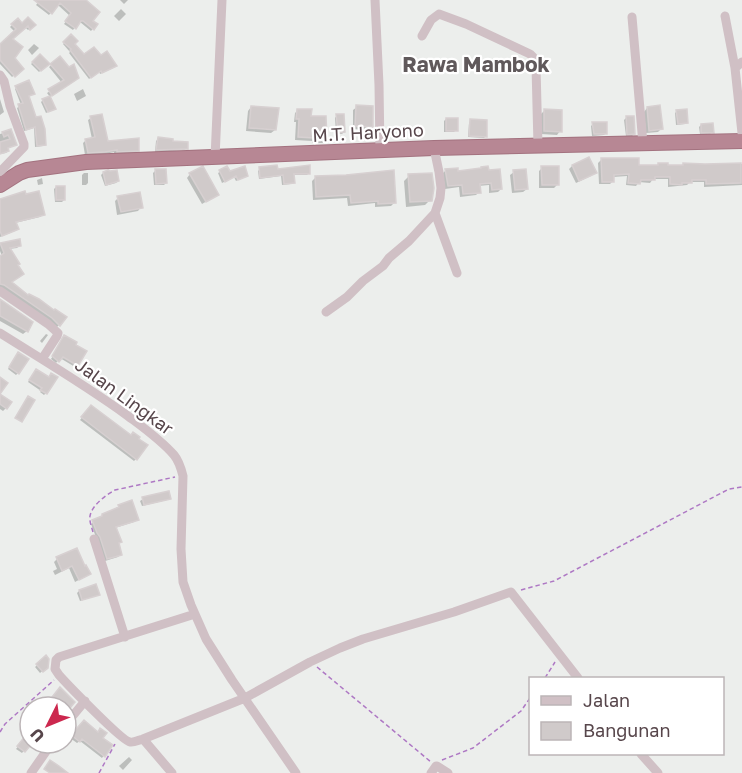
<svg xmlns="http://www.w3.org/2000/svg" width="742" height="773" viewBox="0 0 742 773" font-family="'Golos Text',sans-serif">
<rect width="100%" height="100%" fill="#eceeec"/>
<!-- shadow -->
<path fill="#0003" d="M40 0H84L91 21 96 25 91 31 80 22 78 23 73 30 64 24 70 16 59 6H56L49 15 36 5Z
M120 0H128L124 4Z
M121 9 126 14 119 21 114 16Z
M12 25H34L28 30 25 27 10 40 13 58 22 69 12 77 0 64V47L15 32 10 27Z
M71 36 72 44 84 56 113 68 100 74 99 71 89 79 69 53 70 52 63 44Z
M34 44 39 48 32 55 28 50Z
M40 56 47 64 39 72 31 64Z
M60 58 76 80 50 97 47 93 62 83 49 67Z
M17 87 33 93 28 97 45 144 43 146 35 147 34 128 24 131 17 108 21 105 15 89Z
M83 89 86 96 77 101 74 94Z
M0 99 4 112 0 115Z
M43 100 54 109 46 113 41 102Z
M251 107 275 130 271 133 246 131 248 111Z
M357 107 371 126 368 130 353 129V110Z
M647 108 662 128 658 132 646 133 644 112Z
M298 110 310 118 326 140 323 143H312V141L295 140 296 122H294L295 113Z
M544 111 560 131 557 135 541 134V114Z
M677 111 687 122 685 124 676 125 675 113Z
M337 115 344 132 342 134H336L335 118Z
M91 118 107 142 138 150 135 153 114 154V152L101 155H85L83 143 86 140 92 139 88 120Z
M626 118 634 134 632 136H626L624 120Z
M446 119 456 130 454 132H444V121Z
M471 121 486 136 484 138 468 137 469 123Z
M593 124 606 133 604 135 592 136 591 126Z
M701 125 712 132 710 134H700L699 127Z
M10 131 13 146 7 149 8 151 6 153 0 154V134Z
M158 139 186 148 184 150 155 152 156 141Z
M601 160 637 166 742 164V185L704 187V182H690L687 185 668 187V179H653L650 183 639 182 636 186 626 185 627 176 613 177V181L610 184H599L598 163Z
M572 166 595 172 591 176 576 183 569 169Z
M226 168 229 173 247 176 236 181 234 177 222 183 218 173Z
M542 168 557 185 554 188H539V171Z
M260 169 276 170 309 173 307 175H292L293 182 291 184 282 185 281 176 259 179 258 171Z
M446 170 457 172 487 171 501 189 498 192 489 193V185L478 186 479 192 476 195 460 197 459 187 445 189 443 173Z
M155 171 166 183 164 185H154L153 173Z
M514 172 527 189 523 192 512 193 510 175Z
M84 173H88V183L86 185H82V175Z
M103 173 118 181 116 183 105 186 101 175Z
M190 174 217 195 202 204 187 178Z
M409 176 430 200 425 205 406 207 404 181Z
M42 178 43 184 38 185 37 180Z
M315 178 395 202 391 206 375 207V203L348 206 347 198 313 200 312 181Z
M56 187 64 200 62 202H55L54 189Z
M118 198 141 207 138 211 117 215 115 201Z
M0 201 43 215 40 217 15 223 18 229 15 231 0 237Z
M19 241 20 245 17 248 9 249 11 283 28 297 39 300 59 325 57 327 0 287V257L2 256 0 251V245Z
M0 301 27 331 23 334 0 321Z
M46 334 48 335 42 343 40 341Z
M63 339 77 365 75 367 60 358 56 363 51 359Z
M16 356 18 373 16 375 8 369Z
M34 373 46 393 44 395 40 392 41 391 28 382Z
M0 396 6 408 3 411 0 409Z
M91 407 130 437 136 459 134 461 80 420Z
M169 498 167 500 142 506 140 501 143 499Z
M119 506 137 520 134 522 115 528 120 555 118 557 105 561 91 524Z
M57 559 84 568 86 576 75 582 69 568 55 575 53 571 57 569 54 562Z
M79 591 98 594 96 596 80 601 77 593Z
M46 657 47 667 40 673 35 667Z
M58 690 73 702 66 711V707H61L56 703 52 707 48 704Z
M84 722 111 745 102 758 80 741 77 743 70 738Z
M30 732V743L22 753 16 749Z
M129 757 132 760 123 770 119 766Z"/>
<!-- building -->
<path fill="#d0caca" stroke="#d7d0d1" stroke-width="1.5" d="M34 0H86L100 12 93 21 98 24 94 30 83 21H81L76 29 65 21 71 13 60 3 52 14Z
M28 17 36 25 30 30 28 26 13 39 23 47 15 58 24 69 15 77 0 60V44L16 29 11 24 18 18 22 23Z
M71 34 78 41 75 44 84 54 94 47 101 55 107 51 117 66 102 73 101 71 91 78 70 50 71 49 63 42Z
M40 54 50 64 41 71 32 62Z
M60 56 69 67 74 64 79 78 52 96 48 89 64 80 50 64Z
M29 80 35 94 29 96 36 117 41 116 45 129 46 145 37 146 35 127 26 130 18 104 23 103 15 86Z
M50 96 56 109 48 112 42 99Z
M356 105 373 106V127L355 126Z
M660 105 663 129 649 131 647 107Z
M251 106 279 108 276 130 249 128Z
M297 109H312L311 116H326L327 140 314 141V138L298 137 299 119H296Z
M544 109 562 110V132L544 131Z
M687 109 688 123 678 124 676 110Z
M102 114 108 141 139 138V151L117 152V150L105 152 88 153 85 139 95 137 90 116Z
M336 114H344L345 132 338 133Z
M626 116H634L635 134 627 135Z
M446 118H458V131H446Z
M470 119 487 120V137L469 136Z
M592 122H607V134H594Z
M713 123 714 133H701V124Z
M11 129 17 145 8 148 9 151 0 154V142L10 139 8 135 4 137 2 132Z
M158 137 173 139V141L188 142V149L156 150Z
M589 157 597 173 579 181 572 165Z
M601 158H639V165H658V163H668V165H683V163L705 164 741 163V183L706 184V180H692V183H682V185L670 184V177H655V180H641L640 184 628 183 629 174 614 175V182H602Z
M277 165 278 169 310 165V174H294L295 183 284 184 283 175 260 178 259 167Z
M203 166 219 195 206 202 189 173Z
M227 166 230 171 245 166 248 176 238 180 236 176 225 182 219 170Z
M488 166 489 170 500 169 502 189 492 190 491 183 480 184 481 193 463 194 462 185 448 186 445 169 458 168V171L481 168V167Z
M541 166H559V185H542Z
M155 169H166L167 183 156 184Z
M526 169 528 189 515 190 513 170Z
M108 170 110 171 117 170 119 181 106 185 103 172Z
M394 170 396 203 378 204V201L351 203 350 195 316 197 315 176 346 175Z
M432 173 434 188 432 201 410 202 408 174Z
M56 186H65V200H56Z
M25 191 26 194 39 191 45 215 16 222 19 229 2 236 0 231V199Z
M140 192 143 208 121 212 117 196Z
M20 239 21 246 10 248 20 264 18 265 24 274 12 282 28 295 29 294 39 299 54 310 55 309 67 317 60 326 52 318 4 285 0 284V256L4 253 0 243Z
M0 299 33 322 28 332 0 316Z
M64 335 77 342 76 345 87 351 78 366 63 357 59 362 52 356Z
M18 352 29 359 19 374 9 367Z
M36 369 49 377 51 373 58 377 47 394 40 390 42 388 29 380Z
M0 377 8 383 0 394 12 402 7 409 0 404Z
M28 396 35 400 22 422 15 418Z
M91 405 131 435 133 432 140 437 139 439 148 445 137 460 81 417Z
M169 491 171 499 144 505 142 497Z
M132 500 139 520 116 527 122 542 119 543 122 555 107 559 100 537 97 533 92 520 102 516V514L119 507 118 505Z
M77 548 85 566 86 565 91 574 79 580 72 566 62 571 56 557Z
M96 584 100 595 82 600 79 590Z
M46 655 49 659 48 668 43 672 36 664Z
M60 687 75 702 66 713V707L58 701 55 706 49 701Z
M84 720 98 732 100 728 107 733 103 738 113 745 105 757 82 739 80 742 71 735Z
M30 730V746L25 752 17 746Z
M50 760 59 766 68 773H50L44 769Z"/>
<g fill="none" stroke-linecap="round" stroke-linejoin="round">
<defs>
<path id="highway" d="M0 185 19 173 27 170 86 162 434 148 742 141"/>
</defs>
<!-- highway casing -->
<use href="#highway" stroke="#a3727f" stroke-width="16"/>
<!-- path -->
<path stroke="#ae78c4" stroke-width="1.5" stroke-dasharray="4.5 3" stroke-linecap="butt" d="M93 532C92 528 89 521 90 516 92 505 106 495 115 490L175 477
M521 590 554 581 729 489 742 487
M317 667 431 762
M545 678 555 662
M0 732 5 724 54 680
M442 760 473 748 521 711 530 698
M99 773 115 744"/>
<!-- minor -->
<path stroke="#d0c0c5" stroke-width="9" d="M375 0 379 85 380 151
M725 16 735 68
M632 17 643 144
M422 36 431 20 439 14 466 24 530 54 533 57 536 66 538 146
M742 62 735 68 742 133
M0 75 4 81 10 106 24 144V147L0 172
M215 158 222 0
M435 213 457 273
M0 291 48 324 58 333 57 336 42 359
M326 312 347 297 363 281 383 266 389 258 409 241 435 213 440 198 441 188 439 172 434 148
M0 333C43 360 87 386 128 416 144 428 161 440 174 455 179 461 181 468 183 476L181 549 183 582 191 605 206 639 232 680 296 773
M94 539 125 637
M66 724 85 701
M143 739 245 698 310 662 340 648 363 639 454 612 511 592 578 678
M641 754 658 773
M31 773 52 743
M172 773 143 739C139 740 133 743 130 742 122 741 68 685 59 675L55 669 56 660 59 657 195 614
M431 773 436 766H437L448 773"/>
<!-- highway -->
<use href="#highway" stroke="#b78794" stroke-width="14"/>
</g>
<g text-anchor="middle" stroke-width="4.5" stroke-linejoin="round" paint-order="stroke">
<!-- street labels -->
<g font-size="18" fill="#57464b" stroke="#fff">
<text transform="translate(368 133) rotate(-3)" y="6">M.T. Haryono</text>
<text transform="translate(124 397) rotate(36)" y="6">Jalan Lingkar</text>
</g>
<!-- quarter labels -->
<g font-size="21" font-weight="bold" fill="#60595b" stroke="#fff">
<text x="476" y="72">Rawa Mambok</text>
</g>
</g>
<!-- legend -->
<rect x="529" y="677" width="195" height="78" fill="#ffffff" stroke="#bcb5b7" stroke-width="1.5"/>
<rect x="541" y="696" width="30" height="9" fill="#d0c0c5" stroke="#bcb5b7" stroke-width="1.5"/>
<text x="583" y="707" font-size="18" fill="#57464b">Jalan</text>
<rect x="541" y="722" width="30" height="18" fill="#d0caca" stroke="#bcb5b7" stroke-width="1.5"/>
<text x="583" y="737" font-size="18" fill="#57464b">Bangunan</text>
<!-- north arrow -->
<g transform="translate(48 725) rotate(227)"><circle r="28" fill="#ffffff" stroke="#bcb5b7" stroke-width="1.5"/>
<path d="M0-4.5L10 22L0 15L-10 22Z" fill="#cc284e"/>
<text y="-9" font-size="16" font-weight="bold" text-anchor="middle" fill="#57464b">U</text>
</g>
</svg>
